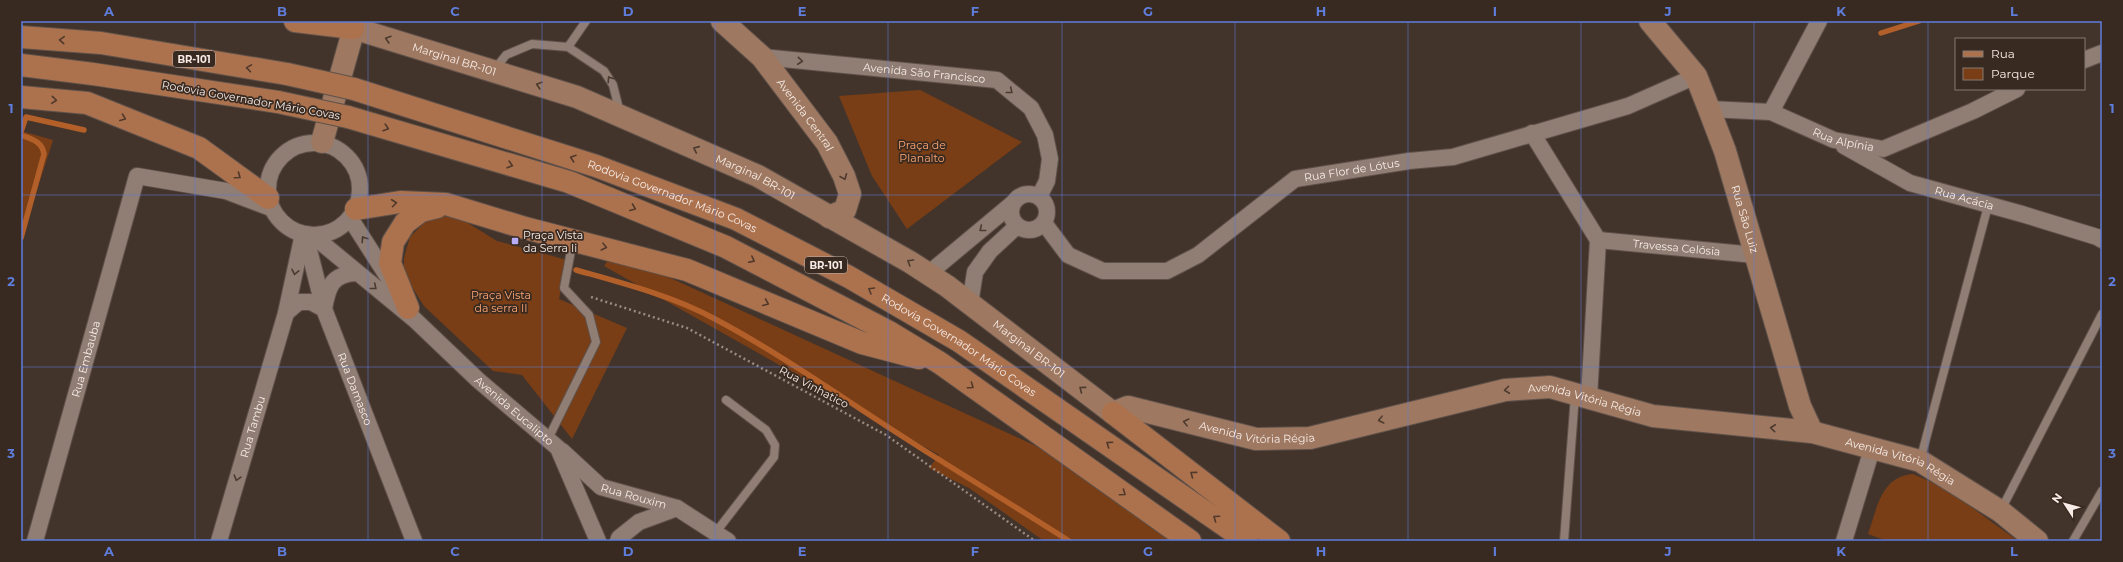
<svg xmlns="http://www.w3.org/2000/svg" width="2123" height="562" viewBox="0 0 2123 562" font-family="Montserrat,sans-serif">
<rect width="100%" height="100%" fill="#43342b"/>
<!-- green -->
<path fill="#793e16" d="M920 90 1022 142 907 229 872 176 839 96Z
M21 131 53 140 21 240Z
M445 216 458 217 497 241 567 260 559 299 627 328 572 439 522 375 493 371 424 306 404 274V258L410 237 426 221Z
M614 252 1112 481 1192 541H1044L969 488 929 468 939 455 604 266Z
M1913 474 1945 488 2018 541H1887L1868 534C1877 509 1881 476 1913 474Z"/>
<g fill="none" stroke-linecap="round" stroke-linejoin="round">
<!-- stream -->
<path stroke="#b25f29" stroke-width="5.5" d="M1881 33 1919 21
M21 132 26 117 84 130
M21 135C31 139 42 141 44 154L21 238
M576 270C622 283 673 296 715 319 781 354 842 398 905 438 959 473 1015 506 1069 541"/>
<defs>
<path id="lane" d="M568 47 586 21
M494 70 506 55 532 44 568 47 604 71 613 85 620 113
M548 439 596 342 589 315 564 288 573 240
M1920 461 1988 206
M2001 510 2102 314
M716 532 774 457 775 445 766 430 726 400
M1564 541 1575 395
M2073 541 2102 491"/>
<g id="street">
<path id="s1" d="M762 57 997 80 1031 108 1045 135 1050 159 1047 181 1039 197"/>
<path d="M2084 60 2102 53"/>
<path id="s2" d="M1709 109 1771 112 1834 140 1883 149 1973 111 2017 89"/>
<path d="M1771 112 1819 21"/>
<path d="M1532 133 1598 240 1589 398"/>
<circle cx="314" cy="189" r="46"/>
<path id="s3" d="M1844 146 1910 183 2022 214 2097 237 2102 240"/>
<circle cx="1029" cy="212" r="18"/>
<path d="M350 218 391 282"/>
<path id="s4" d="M1044 223 1068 255 1103 271H1167L1198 255 1295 179 1409 161 1453 157 1628 106 1696 76"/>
<path id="s5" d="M305 234 324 309 414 541"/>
<path id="s6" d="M312 235 414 319 478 380 558 448 598 541"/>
<path id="s7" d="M1598 240 1755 255"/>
<path d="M928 274 1012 204"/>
<path d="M970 304 975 272 990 251 1017 226"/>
<path d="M286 313 299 302H311L324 309C328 286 332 274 357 273"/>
<path id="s8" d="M562 451 601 487 677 508 728 541"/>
<path id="s9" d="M35 541 137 176 226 191 271 208"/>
<path id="s10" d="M219 541 286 313 303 234"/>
<path d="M618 541 619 538 639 522 677 508"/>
<path d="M1844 541 1872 449"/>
</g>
<g id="secondary">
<path id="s11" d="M722 21 762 57 827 143 844 176 850 194 845 210 829 217"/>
<path id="s12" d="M1650 21 1696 76 1709 109 1725 151 1800 406 1812 432"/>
<path id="s13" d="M353 28 577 97 758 176 910 262 947 286 1113 413 1128 407 1256 439 1310 438 1505 390 1550 387 1653 416 1812 432 1920 461 2000 511 2037 541"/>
<path d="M322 142 356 21"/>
</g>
<g id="primary">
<path d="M295 21 353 28"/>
<path d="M21 37 101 43 287 74"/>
<path d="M21 65 93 74 278 102"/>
<path id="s14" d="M354 89 596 166 736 219 849 277 959 341 1247 541"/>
<path d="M21 97 87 103 199 148 268 198"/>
<path d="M348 117 569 182 726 247 889 332 940 363 1190 541"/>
<path d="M356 209 400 202 446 204 525 228 687 270 862 343 919 358"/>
<path d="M408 308 390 263 393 242 405 223 421 211 437 207"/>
<path d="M1113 413 1279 541"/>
</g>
</defs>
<!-- lane casing -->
<use href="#lane" stroke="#5f514a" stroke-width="10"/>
<!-- street casing -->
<use href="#street" stroke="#5f514a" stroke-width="18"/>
<!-- secondary casing -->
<use href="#secondary" stroke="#5f514a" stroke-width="24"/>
<!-- primary casing -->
<use href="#primary" stroke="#5f514a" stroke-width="24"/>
<!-- path -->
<path stroke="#978a83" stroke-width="2.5" stroke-dasharray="2 3" stroke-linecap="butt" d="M591 297 687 328 886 435 1035 541"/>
<!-- lane -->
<use href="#lane" stroke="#907d73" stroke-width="8"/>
<!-- street -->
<use href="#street" stroke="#907d73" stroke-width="16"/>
<!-- secondary -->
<use href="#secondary" stroke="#9e7860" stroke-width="22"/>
<!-- primary -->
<use href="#primary" stroke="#ac724e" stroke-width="22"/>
<defs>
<path id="primary-bridge" d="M287 74 354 89
M278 102 348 117"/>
</defs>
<!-- primary-bridge casing -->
<use href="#primary-bridge" stroke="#5f514a" stroke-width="24" stroke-linecap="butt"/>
<!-- primary-bridge -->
<use href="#primary-bridge" stroke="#ac724e" stroke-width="22"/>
</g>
<!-- one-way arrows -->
<defs><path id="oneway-chevron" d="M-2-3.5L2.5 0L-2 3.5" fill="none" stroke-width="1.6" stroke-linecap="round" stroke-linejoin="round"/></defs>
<g stroke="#4d3a2e">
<use href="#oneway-chevron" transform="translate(388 39) rotate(-163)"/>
<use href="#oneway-chevron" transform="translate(539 85) rotate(-163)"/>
<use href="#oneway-chevron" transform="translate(696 149) rotate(-156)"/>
<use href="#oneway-chevron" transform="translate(844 177) rotate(68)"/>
<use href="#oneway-chevron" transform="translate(910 262) rotate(-149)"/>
<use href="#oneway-chevron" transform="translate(1082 389) rotate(-143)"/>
<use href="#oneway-chevron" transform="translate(1507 390) rotate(173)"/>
<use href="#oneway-chevron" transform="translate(1381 420) rotate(166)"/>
<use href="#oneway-chevron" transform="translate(1186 422) rotate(-166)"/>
<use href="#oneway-chevron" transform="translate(1773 428) rotate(-174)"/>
</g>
<g stroke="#50382a">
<use href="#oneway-chevron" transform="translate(62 40) rotate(-176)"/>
<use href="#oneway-chevron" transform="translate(249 68) rotate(-171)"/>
<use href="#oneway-chevron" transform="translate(54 100) rotate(5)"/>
<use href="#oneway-chevron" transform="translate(123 118) rotate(22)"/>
<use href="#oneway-chevron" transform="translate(386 128) rotate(17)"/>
<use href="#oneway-chevron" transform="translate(573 158) rotate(-162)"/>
<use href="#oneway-chevron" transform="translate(510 165) rotate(16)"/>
<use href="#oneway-chevron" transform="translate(238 176) rotate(35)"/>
<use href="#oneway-chevron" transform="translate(394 203) rotate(-7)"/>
<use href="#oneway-chevron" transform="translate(633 208) rotate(22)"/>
<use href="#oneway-chevron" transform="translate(604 247) rotate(14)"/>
<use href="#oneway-chevron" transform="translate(752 260) rotate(27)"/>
<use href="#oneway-chevron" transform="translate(871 290) rotate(-150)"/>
<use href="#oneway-chevron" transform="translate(766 303) rotate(23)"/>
<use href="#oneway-chevron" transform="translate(971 386) rotate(35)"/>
<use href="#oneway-chevron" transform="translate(1109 444) rotate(-146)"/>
<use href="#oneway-chevron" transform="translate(1193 474) rotate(-143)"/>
<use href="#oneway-chevron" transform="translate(1123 493) rotate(35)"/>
<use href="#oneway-chevron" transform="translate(1216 518) rotate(-145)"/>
</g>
<g stroke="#4a3b31">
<use href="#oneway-chevron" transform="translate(800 61) rotate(6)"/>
<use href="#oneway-chevron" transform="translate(610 79) rotate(-123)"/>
<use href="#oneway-chevron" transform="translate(1010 91) rotate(39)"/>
<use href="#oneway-chevron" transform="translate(982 229) rotate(141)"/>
<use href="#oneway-chevron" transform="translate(364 239) rotate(-123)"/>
<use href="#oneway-chevron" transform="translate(295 272) rotate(102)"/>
<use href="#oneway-chevron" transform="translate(374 287) rotate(39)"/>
<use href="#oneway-chevron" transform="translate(237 478) rotate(107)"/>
</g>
<!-- grid -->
<path fill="none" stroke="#5e7ddc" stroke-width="1" stroke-opacity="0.55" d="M195 21V541M368 21V541M542 21V541M715 21V541M888 21V541M1062 21V541M1235 21V541M1408 21V541M1581 21V541M1754 21V541M1928 21V541M21 195H2102M21 367H2102"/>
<!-- markers -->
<rect fill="#b7abf8" stroke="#392a21" stroke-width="1.5" x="511" y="237" width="8" height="8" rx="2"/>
<g text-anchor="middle" stroke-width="3.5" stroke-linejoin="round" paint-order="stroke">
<!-- shield labels -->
<g fill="#392a21" stroke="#beb2ac" stroke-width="1">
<rect x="173" y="51" width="42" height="16" rx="3"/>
<rect x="805" y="257" width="42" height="16" rx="3"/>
</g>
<g font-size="10" font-weight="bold" fill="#f7ece7">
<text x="194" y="63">BR-101</text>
<text x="826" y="269">BR-101</text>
</g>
<!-- street labels -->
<g font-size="11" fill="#f7ece7" stroke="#392a21">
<text dy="4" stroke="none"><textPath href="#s13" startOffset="106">Marginal BR-101</textPath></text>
<text dy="4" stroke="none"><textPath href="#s1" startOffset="163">Avenida São Francisco</textPath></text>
<text transform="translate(251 100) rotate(10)" y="4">Rodovia Governador Mário Covas</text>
<text dy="4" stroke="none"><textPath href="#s11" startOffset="126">Avenida Central</textPath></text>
<text dy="4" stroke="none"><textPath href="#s2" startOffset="140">Rua Alpínia</textPath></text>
<text dy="4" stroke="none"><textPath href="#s4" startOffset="358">Rua Flor de Lótus</textPath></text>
<text dy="4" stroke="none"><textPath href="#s13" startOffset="430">Marginal BR-101</textPath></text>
<text dy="4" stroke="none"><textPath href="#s14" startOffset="336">Rodovia Governador Mário Covas</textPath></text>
<text dy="4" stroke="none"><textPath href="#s3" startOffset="132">Rua Acácia</textPath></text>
<text dy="4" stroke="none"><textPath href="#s12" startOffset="223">Rua São Luiz</textPath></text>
<text dy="4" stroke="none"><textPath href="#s7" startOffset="79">Travessa Celósia</textPath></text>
<text dy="4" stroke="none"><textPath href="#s14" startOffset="660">Rodovia Governador Mário Covas</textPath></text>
<text dy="4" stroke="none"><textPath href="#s13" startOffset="754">Marginal BR-101</textPath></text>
<text dy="4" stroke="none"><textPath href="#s9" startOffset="189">Rua Embauba</textPath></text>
<text transform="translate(814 387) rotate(28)" y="4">Rua Vinhatico</text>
<text dy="4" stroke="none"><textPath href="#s5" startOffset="163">Rua Damasco</textPath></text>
<text dy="4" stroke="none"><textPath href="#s13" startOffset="1344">Avenida Vitória Régia</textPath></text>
<text dy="4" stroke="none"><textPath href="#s6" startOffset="268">Avenida Eucalipto</textPath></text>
<text dy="4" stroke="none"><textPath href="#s10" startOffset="119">Rua Tambu</textPath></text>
<text dy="4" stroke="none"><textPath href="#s13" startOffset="1008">Avenida Vitória Régia</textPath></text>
<text dy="4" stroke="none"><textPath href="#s13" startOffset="1668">Avenida Vitória Régia</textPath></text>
<text dy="4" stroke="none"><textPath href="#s8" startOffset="87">Rua Rouxim</textPath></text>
</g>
<!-- park labels -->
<g font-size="11" fill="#fea672" stroke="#392a21">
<text x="922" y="149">Praça de<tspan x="922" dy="13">Planalto</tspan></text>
<text x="501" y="299">Praça Vista<tspan x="501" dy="13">da serra II</tspan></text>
</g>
<!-- poi labels -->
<g font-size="11" fill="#f7ece7" stroke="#392a21" text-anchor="start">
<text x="523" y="239">Praça Vista<tspan x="523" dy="13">da Serra Ii</tspan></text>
</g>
</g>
<!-- border -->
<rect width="2123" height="562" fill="none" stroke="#392a21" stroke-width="44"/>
<!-- legend -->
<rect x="1955" y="38" width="130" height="52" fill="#392a21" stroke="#857870"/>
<rect x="1963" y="51" width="20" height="6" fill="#ac724e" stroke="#857870"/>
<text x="1991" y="58" font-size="12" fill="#f7ece7">Rua</text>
<rect x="1963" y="68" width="20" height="12" fill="#793e16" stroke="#857870"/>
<text x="1991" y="78" font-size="12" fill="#f7ece7">Parque</text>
<!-- north arrow -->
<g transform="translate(2065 504) rotate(306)" stroke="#392a21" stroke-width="3" paint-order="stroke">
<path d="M0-3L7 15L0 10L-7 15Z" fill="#f7ece7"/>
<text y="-6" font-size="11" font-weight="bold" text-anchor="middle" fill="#f7ece7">N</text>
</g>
<rect x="22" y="22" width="2079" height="518" fill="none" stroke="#5e7ddc" stroke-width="1.5"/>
<g font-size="13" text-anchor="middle" font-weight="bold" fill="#5e7ddc">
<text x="109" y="16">A</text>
<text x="282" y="16">B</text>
<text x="455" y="16">C</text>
<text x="628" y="16">D</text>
<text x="802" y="16">E</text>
<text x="975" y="16">F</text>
<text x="1148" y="16">G</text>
<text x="1321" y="16">H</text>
<text x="1495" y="16">I</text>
<text x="1668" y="16">J</text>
<text x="1841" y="16">K</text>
<text x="2014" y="16">L</text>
<text x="11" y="113">1</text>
<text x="2112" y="113">1</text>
<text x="11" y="286">2</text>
<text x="2112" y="286">2</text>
<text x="11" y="458">3</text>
<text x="2112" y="458">3</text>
<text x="109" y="556">A</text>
<text x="282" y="556">B</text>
<text x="455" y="556">C</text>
<text x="628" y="556">D</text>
<text x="802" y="556">E</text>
<text x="975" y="556">F</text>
<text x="1148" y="556">G</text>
<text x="1321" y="556">H</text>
<text x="1495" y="556">I</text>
<text x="1668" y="556">J</text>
<text x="1841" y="556">K</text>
<text x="2014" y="556">L</text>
</g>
</svg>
